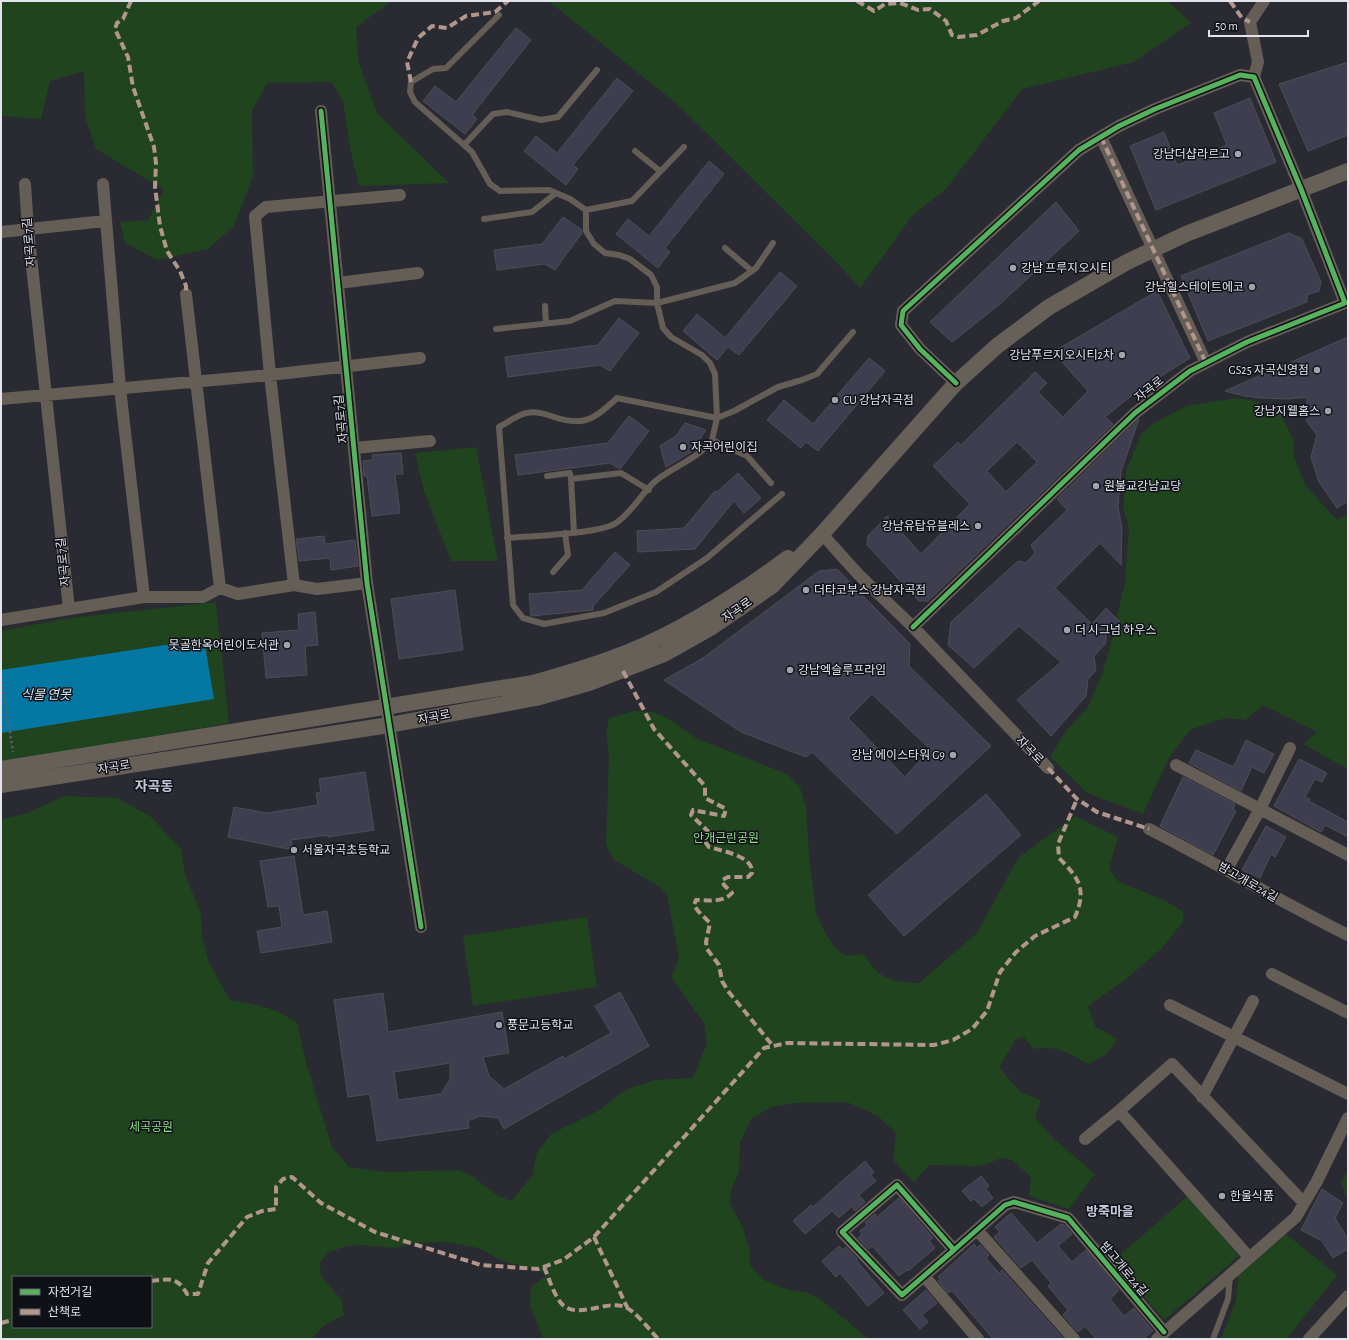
<svg xmlns="http://www.w3.org/2000/svg" width="1349" height="1340" viewBox="0 0 1349 1340" font-family="'Alegreya Sans','Noto Sans KR',sans-serif">
<rect width="100%" height="100%" fill="#2a2a32"/>
<!-- green -->
<path fill="#1f441e" fill-rule="evenodd" d="M1 1H392L356 27 358 60 377 113 449 183 359 186 350 148 343 102 331 82 267 83 252 111 253 176 234 226 208 249 157 260 125 243 120 222 148 220 164 190 96 149 85 117 84 71 50 81 41 119 1 116Z
M542 1H1168L1191 23 1134 62 1022 89 947 188 912 216 860 288 835 261 678 105 551 3Z
M1237 398 1259 402 1281 414 1294 441 1293 455 1306 486 1337 520 1348 514V769L1303 744 1317 732 1263 705 1245 720 1226 718 1191 729 1169 758 1143 814 1087 793 1050 757 1067 729 1088 707 1102 675 1110 647 1125 582 1129 528 1123 507 1126 472 1141 434 1156 422 1186 406Z
M476 447 498 561H451L424 491 415 453Z
M216 602 229 723 1 762V631L70 618Z
M634 711 653 712 671 720 696 738 787 774 800 787 806 808 809 855 816 913 824 931 835 948 846 956 864 954C877 979 893 982 919 983L977 933 1018 858 1075 816 1118 837 1109 868 1118 881 1163 900 1183 911V922L1161 949 1125 980 1088 1006 1095 1026 1117 1039 1107 1054 1088 1064C1069 1053 1056 1045 1033 1049L1024 1037 1016 1039 999 1067 1020 1092 1041 1100 1035 1118 1053 1138 1095 1174 1069 1209 1029 1196 1031 1177 1012 1160 1001 1158 984 1165 974 1166 929 1165 914 1182 893 1160 896 1133 878 1116 847 1102 795 1103 771 1107 751 1119 740 1143 739 1172 732 1188 730 1203 742 1226 749 1248 750 1265 764 1280 786 1289 808 1293 820 1299 869 1339H543L530 1305 531 1287 548 1274 530 1268 503 1261 478 1248 446 1242 414 1243 394 1248 361 1245 344 1247 329 1252 320 1262 321 1276 341 1299 344 1315 323 1326 312 1339H1V819L25 814 64 796 118 798 151 817 181 849 185 874 201 914 202 936 209 963 230 1000C256 1005 275 1007 297 1023L307 1066 332 1147 349 1167 386 1172 459 1170 475 1178 498 1196 511 1201 532 1176 537 1153 551 1134 598 1111 627 1089 655 1080 693 1078 707 1043 704 1023 671 977 679 958 667 895 661 888 613 859 606 844 609 753 606 734 609 718ZM13 1277H151V1327H13Z
M587 917 597 987 473 1006 463 936Z
M1348 1170V1202L1341 1182Z
M1188 1196 1239 1256 1164 1320 1113 1261Z
M1286 1234 1337 1275 1287 1339H1221L1236 1300 1238 1276Z"/>
<!-- water -->
<path fill="#0478a3" d="M204 639 214 699 1 733V670Z"/>
<!-- building -->
<path fill="#3f3e50" stroke="#4d4e54" fill-rule="evenodd" d="M516 28 531 40 472 115 477 119 465 134 423 101 435 86 456 102Z
M1348 62V135L1308 151 1279 84Z
M617 78 633 91 573 165 578 169 566 185 524 151 536 136 557 153Z
M1250 98 1276 162 1156 210 1130 146 1164 132 1177 165 1227 145 1214 113Z
M709 161 724 174 665 248 670 252 658 268 616 234 628 219 649 236Z
M1056 202 1079 231 1000 304 952 342 930 322Z
M563 217 582 230V233L555 270 545 264 497 270 494 250 542 244Z
M1289 233 1302 239 1321 282 1319 291 1307 295V302L1208 341 1181 276Z
M780 272 797 286 739 355 728 347 717 360 683 331 697 314 725 338Z
M1157 291 1190 358 1136 392 1105 417 1113 424 928 601H919L867 545 868 536 887 516 921 554 970 504 933 466 958 442 961 445 1035 372 1047 383 1038 392 1063 417 1088 391 1053 352ZM1017 442 1037 462 1006 492 987 471Z
M619 318 639 333 610 371 600 365 508 377 505 357 598 345Z
M1348 337V501L1337 508 1319 482 1311 457 1317 435 1307 422V397L1288 399 1263 398 1244 396 1225 391Z
M869 358 885 371 818 451 806 442 801 448 767 420 784 400 813 424Z
M629 416 649 431 620 469 610 463 518 475 515 455 608 443Z
M1139 419 1121 471 1118 507 1122 528 1121 565 1100 543 1055 588 1092 624 1106 608 1120 622 1106 634V643L1094 656 1096 670 1088 679 1086 696 1051 736 1017 700 1061 662 1019 626 974 668 948 645 951 622 1018 561 1026 563 1035 553 1031 545 1067 510 1057 499Z
M685 423 706 430 691 452 666 467 660 446 676 436Z
M401 453 403 474H395L400 513 372 516 367 476H364L363 461 373 460 372 455Z
M738 473 761 498 744 513 734 501 695 549 638 552 637 531 684 528 715 491 717 492Z
M324 536 325 544 355 540 358 566 331 570 330 558 299 561 296 539Z
M615 552 630 565 593 606V610L531 616 529 594 582 590Z
M837 569 910 644 909 666 991 746 897 834 812 752 806 757 741 732 664 680 703 658 819 571ZM872 694 930 749 905 777 848 718Z
M455 590 463 650 399 659 391 599Z
M315 612 318 645 305 646 307 675 266 678 262 633 299 630 298 614Z
M1246 740 1274 754 1264 773 1252 767 1241 791 1189 763 1196 750 1231 766H1234Z
M1299 759 1327 773 1322 782 1315 779 1305 797 1310 799 1309 801 1348 822V837L1325 825 1321 832 1274 806Z
M365 772 374 830 328 837V835L291 840 293 850 228 837 234 807 267 813 318 805 316 793 321 792 319 779Z
M1183 777 1235 804 1233 809 1236 811 1213 855 1160 826Z
M986 794 1021 835 904 936 868 895Z
M1266 826 1286 837 1275 857 1271 854 1260 878 1242 870Z
M294 856 303 915 327 911 332 942 261 953 257 931 282 927 279 906 268 907 260 861Z
M620 992 649 1046 504 1129 498 1118 480 1116 468 1121 469 1128 377 1141 370 1094 348 1097 334 1000 383 993 388 1032 502 1012 509 1053 483 1057 489 1076 504 1089 563 1056 564 1059 611 1033 595 1006ZM450 1063V1079L441 1094 398 1100 394 1072Z
M865 1161 874 1172 871 1175 876 1181 859 1195 865 1202 855 1211 852 1206 839 1218 832 1211 805 1234 793 1221 811 1205 813 1207Z
M981 1176 989 1186 986 1189 993 1198 982 1207 974 1199 971 1201 962 1191Z
M1322 1189 1343 1203 1335 1218 1348 1239V1249L1333 1258 1322 1241 1301 1230Z
M899 1198 933 1238 929 1241 935 1248 908 1271 907 1270 899 1276 872 1246 869 1249 858 1238 862 1234 860 1231 867 1225 865 1222 875 1214 877 1217Z
M1011 1213 1037 1243 1061 1224 1064 1225 1072 1234 1058 1246 1072 1262 1086 1250 1119 1290 1110 1299 1124 1316 1134 1308 1153 1331 1143 1339H1096L1085 1326 1078 1332 1063 1315 1068 1310 1048 1286 1051 1283 1032 1260 1021 1268 994 1237 1000 1232 995 1227Z
M974 1244 977 1248 980 1245 989 1255 986 1258 999 1273 1002 1270 1064 1339H993L953 1292 950 1291 948 1293 938 1281 940 1279 938 1277Z
M839 1246 843 1250 846 1247 857 1259 856 1260 884 1293 868 1306 840 1273 836 1277 822 1261Z
M926 1290 937 1303 922 1315 928 1322 920 1329 903 1310Z"/>
<g fill="none" stroke-linecap="round" stroke-linejoin="round">
<!-- path -->
<path stroke="#635f5c" stroke-width="2.5" stroke-dasharray="2 3" stroke-linecap="butt" d="M1 677 13 752"/>
<!-- lane -->
<path stroke="#655e57" stroke-width="6" d="M499 15 446 68 433 69 411 82 410 92 415 102 472 152 490 184 500 191 549 190 570 199 586 210V231L594 244 605 253 619 255 630 259 651 275 657 287V303L663 328 671 337 702 355 710 363 715 374 717 418 712 440 747 456 771 483
M464 145 493 114 507 112 541 120 558 117 597 70
M635 151 660 171
M586 210 632 201 684 147
M484 219 532 212 556 193
M725 248 752 271
M545 306 546 323
M496 329 570 321 615 301 657 303 735 283 756 268 773 243
M547 476 570 473 571 479 621 473 649 490
M571 479 574 532
M782 494 707 558 656 592 604 613 544 624 523 618 513 605 499 427C507 423 518 414 527 413 536 411 545 414 554 417 584 427 595 419 617 398L717 418 734 411 778 387 802 380 817 374 853 332
M507 538C529 536 600 534 616 523 633 512 643 490 658 479 675 466 699 458 712 440
M553 572 568 555 565 533
M1213 1339 1228 1299 1230 1276"/>
<!-- street -->
<path stroke="#655e57" stroke-width="12" d="M1254 77 1258 62 1250 22 1264 1
M321 111 367 583 421 927
M1101 137 1206 363
M25 184 28 229 69 609
M103 184 120 388 144 597
M1 232 105 221
M338 283 418 273
M186 294 220 588
M1 399 270 375 420 358
M354 448 430 441
M822 534 858 574 913 627 1048 768
M294 585 270 375 255 216 266 207 400 195
M1 620 144 597H203L220 588 238 594 294 585 317 589 367 583
M913 627 1135 413 1190 371 1247 342 1345 303 1301 189 1254 77 1240 75 1155 109 1119 126 1079 150 903 311 901 325 920 349 956 383
M1176 765 1348 855
M1149 829C1216 863 1281 902 1348 935
M1227 869 1260 809 1290 748
M1272 974 1348 1013
M1170 1005 1348 1094
M1202 1097 1253 1001
M1119 1111 1172 1064 1304 1203
M1085 1139 1119 1111 1249 1257
M977 1230 1074 1339
M954 1250 902 1295 842 1232 897 1185 954 1250 1005 1205 1014 1202 1068 1218 1164 1332
M924 1276 978 1339
M1157 1339 1296 1217 1317 1181 1348 1118
M1309 1339 1348 1296"/>
<!-- secondary -->
<path stroke="#676059" stroke-width="16" d="M1 769 533 683C566 674 599 664 631 651 684 629 742 592 788 558
M1 785 389 725 536 698 589 683 664 654 712 627 772 586 822 534 956 383 997 346 1049 307 1127 262 1186 234 1348 171"/>
<!-- quiet -->
<path stroke="#b2968c" stroke-width="4" stroke-dasharray="8 4" stroke-linecap="butt" d="M131 1 123 19 117 23 115 29 128 57 133 87 154 147 156 163 155 187 160 226 167 251 180 271 186 286V294
M857 1 874 11 885 4 900 3 918 10 930 9 946 21 952 35 959 37 977 35 1003 21 1016 18 1039 1
M1230 1 1242 18 1250 22
M411 82 407 62 418 38 432 26 447 28 466 16 495 12 508 1
M1101 137 1206 363
M623 671 654 729 705 786V798L726 809 724 816 693 810 691 815 715 838 706 843 709 847C722 851 754 856 752 873L748 877H728L722 880 724 885 732 893C723 903 709 900 696 900L694 905 698 911 710 923 706 942 707 949 719 965 722 981 728 991 773 1046
M1048 768 1077 799 1097 812 1149 829
M594 1237 627 1307
M544 1267C549 1278 553 1293 561 1303 576 1321 606 1299 625 1307 634 1310 651 1331 658 1339
M151 1281C169 1279 177 1276 187 1294H198L208 1263 247 1217 262 1211 276 1209V1187L283 1179 292 1177 321 1203 375 1232 481 1265 538 1269 563 1260 594 1237 764 1048 787 1043 934 1045 953 1040 972 1029 987 1011 1000 972 1016 952 1035 936 1075 917C1087 889 1079 878 1059 858L1058 844 1077 799
M1 1323 13 1320"/>
<defs>
<path id="cycleway" d="M321 111 367 583 421 927
M913 627 1135 413 1190 371 1247 342 1345 303 1301 189 1254 77 1240 75 1155 109 1119 126 1079 150 903 311 901 325 920 349 956 383
M954 1250 902 1295 842 1232 897 1185 954 1250 1005 1205 1014 1202 1068 1218 1164 1332"/>
</defs>
<!-- cycleway casing -->
<use href="#cycleway" stroke="#101117" stroke-width="8"/>
<!-- cycleway -->
<use href="#cycleway" stroke="#56b35d" stroke-width="5"/>
</g>
<!-- markers -->
<g fill="#a2a3ac" stroke="#101117" stroke-width="1.5">
<circle cx="1238" cy="154" r="4"/>
<circle cx="1013" cy="268" r="4"/>
<circle cx="1252" cy="287" r="4"/>
<circle cx="1122" cy="355" r="4"/>
<circle cx="1317" cy="370" r="4"/>
<circle cx="835" cy="400" r="4"/>
<circle cx="1328" cy="411" r="4"/>
<circle cx="683" cy="447" r="4"/>
<circle cx="1096" cy="486" r="4"/>
<circle cx="978" cy="526" r="4"/>
<circle cx="806" cy="590" r="4"/>
<circle cx="1067" cy="630" r="4"/>
<circle cx="287" cy="645" r="4"/>
<circle cx="790" cy="670" r="4"/>
<circle cx="953" cy="755" r="4"/>
<circle cx="294" cy="850" r="4"/>
<circle cx="499" cy="1025" r="4"/>
<circle cx="1222" cy="1196" r="4"/>
</g>
<g text-anchor="middle" stroke-width="3" stroke-linejoin="round" paint-order="stroke">
<!-- poi labels -->
<g font-size="12" fill="#e3e4ed" stroke="#101117" text-anchor="start">
<text x="1230" y="158" text-anchor="end">강남더샵라르고</text>
<text x="1021" y="272">강남 프루지오시티</text>
<text x="1244" y="291" text-anchor="end">강남힐스테이트에코</text>
<text x="1114" y="359" text-anchor="end">강남푸르지오시티2차</text>
<text x="1309" y="374" text-anchor="end">GS25 자곡신영점</text>
<text x="843" y="404">CU 강남자곡점</text>
<text x="1320" y="415" text-anchor="end">강남지웰홈스</text>
<text x="691" y="451">자곡어린이집</text>
<text x="1104" y="490">원불교강남교당</text>
<text x="970" y="530" text-anchor="end">강남유탑유블레스</text>
<text x="814" y="594">더타코부스 강남자곡점</text>
<text x="1075" y="634">더 시그넘 하우스</text>
<text x="279" y="649" text-anchor="end">못골한옥어린이도서관</text>
<text x="798" y="674">강남엑슬루프라임</text>
<text x="945" y="759" text-anchor="end">강남 에이스타워 G9</text>
<text x="302" y="854">서울자곡초등학교</text>
<text x="507" y="1029">풍문고등학교</text>
<text x="1230" y="1200">한울식품</text>
</g>
<!-- street labels -->
<g font-size="12" fill="#e3e4ed" stroke="#101117">
<text transform="translate(29 242) rotate(-95)" y="4">자곡로7길</text>
<text transform="translate(1149 389) rotate(-38)" y="4">자곡로</text>
<text transform="translate(341 419) rotate(-96)" y="4">자곡로7길</text>
<text transform="translate(63 562) rotate(-96)" y="4">자곡로7길</text>
<text transform="translate(737 610) rotate(-35)" y="4">자곡로</text>
<text transform="translate(434 717) rotate(-11)" y="4">자곡로</text>
<text transform="translate(1030 750) rotate(46)" y="4">자곡로</text>
<text transform="translate(114 767) rotate(-9)" y="4">자곡로</text>
<text transform="translate(1248 882) rotate(30)" y="4">밤고개로24길</text>
<text transform="translate(1124 1269) rotate(50)" y="4">밤고개로24길</text>
</g>
<!-- park labels -->
<g font-size="12" fill="#89dc83" stroke="#101117">
<text x="726" y="842">안개근린공원</text>
<text x="151" y="1131">세곡공원</text>
</g>
<!-- water labels -->
<g font-size="13" font-style="italic" fill="#cfe5f2" stroke="#101117">
<text x="46" y="699">식물 연못</text>
</g>
<!-- neighbourhood labels -->
<g font-size="13" font-weight="bold" fill="#c5c7da" stroke="#101117">
<text x="1110" y="1216">방죽마을</text>
</g>
<!-- quarter labels -->
<g font-size="14" font-weight="bold" fill="#c5c7da" stroke="#101117">
<text x="154" y="791">자곡동</text>
</g>
</g>
<!-- border -->
<rect width="1349" height="1340" fill="none" stroke="#e3e4ed" stroke-width="4"/>
<!-- legend -->
<rect x="12" y="1276" width="140" height="52" fill="#101117" stroke="#64656d"/>
<rect x="20" y="1289" width="20" height="6" fill="#56b35d" stroke="#64656d"/>
<text x="48" y="1296" font-size="12" fill="#e3e4ed">자전거길</text>
<rect x="20" y="1309" width="20" height="6" fill="#b2968c" stroke="#64656d"/>
<text x="48" y="1316" font-size="12" fill="#e3e4ed">산책로</text>
<!-- scale -->
<path d="M1209 30v6h99v-6" fill="none" stroke="#e3e4ed" stroke-width="2"/>
<text x="1215" y="30" font-size="12" fill="#e3e4ed" stroke="#101117" stroke-width="3" paint-order="stroke">50 m</text>
</svg>
